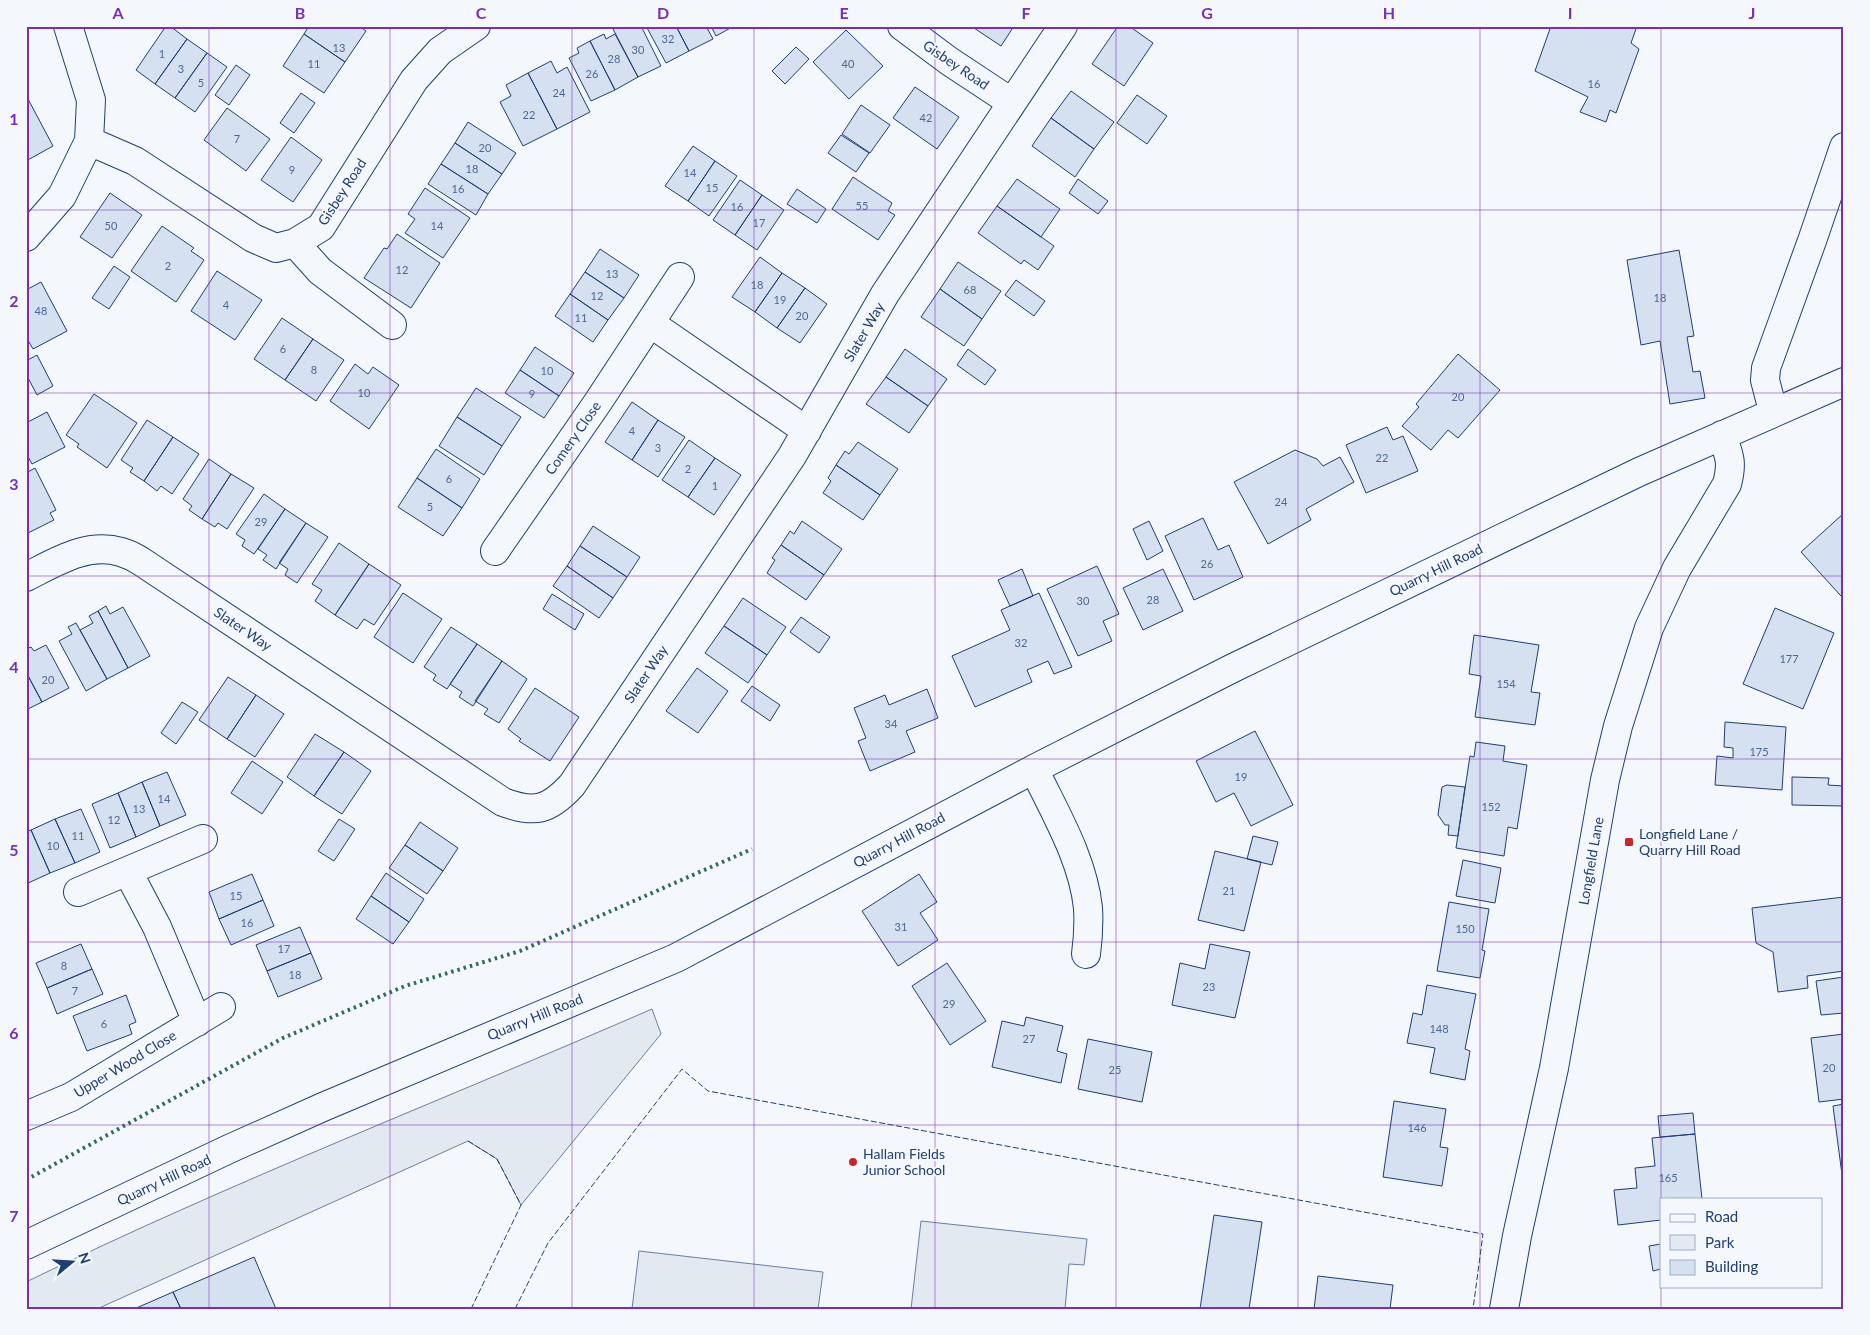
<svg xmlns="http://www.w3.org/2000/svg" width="1870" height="1335" viewBox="0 0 1870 1335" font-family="Lato,sans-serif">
<rect width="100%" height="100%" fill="#f4f7fb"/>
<!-- green -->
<path fill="#e3e9f0" stroke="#687fa3" d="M652 1009 661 1034 521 1205 497 1159 468 1141 97 1309H26V1282C231 1182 443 1100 652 1009Z
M921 1221 1087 1239 1084 1265 1069 1264 1065 1309H911Z
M639 1251 823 1272 818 1309H632Z"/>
<!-- building -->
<path fill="#d5e0f0" stroke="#1d3f73" d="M166 26H170L187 39 155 84 136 70Z
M309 26H359L366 31 345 62 304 34Z
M619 26H641L661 66 638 77 613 29Z
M646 26H676L689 51 666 63Z
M676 26H706L713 39 689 51Z
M711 26H734L716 36Z
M971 26H1014L1001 46Z
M1118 26H1129L1153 43 1124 86 1092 64Z
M1551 26H1637L1631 43 1639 49 1616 113 1610 110 1606 122 1580 112 1588 97 1535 71Z
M846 30 883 66 849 99 813 62Z
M304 34 345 62 324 93 283 66Z
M604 34 606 39 615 34 638 77 615 90 590 41Z
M187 39 207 53 175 98 155 84Z
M590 41 615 90 591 101 569 58 579 53 577 48Z
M796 47 809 59 785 84 772 71Z
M207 53 227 67 195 112 175 98Z
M551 61 557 73 567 67 590 112 557 129 528 73Z
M236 65 250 75 229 105 215 95Z
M528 73 557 129 523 146 500 102 511 96 506 85Z
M915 87 959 117 937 149 893 118Z
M1071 91 1114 122 1094 149 1051 118Z
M301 93 315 103 294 133 280 123Z
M1137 95 1167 116 1147 144 1117 123Z
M28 99 53 146 26 161V100Z
M861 105 890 125 870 153 842 134Z
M227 108 270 139 246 171 204 140Z
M1051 118 1094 149 1075 177 1032 146Z
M468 122 516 153 502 174 455 143Z
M841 135 869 153 856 172 828 153Z
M291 137 322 160 293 202 261 180Z
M455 143 502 174 488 194 441 164Z
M693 146 715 161 688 201 665 186Z
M715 161 737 176 709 216 688 201Z
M441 164 488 194 476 215 428 184Z
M853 177 892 203 888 211 895 215 878 240 832 209Z
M1017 179 1060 209 1041 237 997 206Z
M1078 179 1108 201 1098 214 1069 193Z
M740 180 762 195 735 235 713 220Z
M425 188 470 218 443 258 405 233 415 219 408 214Z
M797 189 826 209 817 223 787 204Z
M110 193 142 215 112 258 80 237Z
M762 195 784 210 757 250 735 235Z
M997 206 1054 246 1038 270 1024 260 1021 264 978 233Z
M162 226 194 248 191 251 204 260 176 302 131 271Z
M397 234 440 263 411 308 364 278 384 248 387 249Z
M600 249 639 275 624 298 585 272Z
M1679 250 1694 336 1687 337 1693 372 1700 371 1705 398 1670 404 1660 341 1641 345 1627 260Z
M760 257 782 273 755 312 732 297Z
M958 262 1001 291 982 319 940 289Z
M114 266 130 277 109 309 92 298Z
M217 271 262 300 235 340 191 311Z
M585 272 624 298 608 320 570 294Z
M782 273 805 288 777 328 755 312Z
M1016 280 1045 301 1034 316 1005 295Z
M41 282 67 331 33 349 26 337V290Z
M805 288 827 304 800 343 777 328Z
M940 289 982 319 964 346 921 317Z
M570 294 608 320 593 342 555 316Z
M282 318 313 339 285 380 254 359Z
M313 339 344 360 316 401 285 380Z
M535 347 574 373 559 396 520 370Z
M905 349 947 379 928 406 886 377Z
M968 349 996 370 985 385 957 365Z
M1458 354 1500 390 1458 438 1448 430 1431 450 1402 426 1419 407 1416 404Z
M37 355 53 386 37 395 26 374V361Z
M355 364 368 374 373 367 399 385 369 429 330 401Z
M520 370 559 396 544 418 505 393Z
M886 377 928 406 909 433 866 404Z
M476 388 521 417 502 446 457 417Z
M94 394 137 423 107 468 77 447 79 444 66 435Z
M632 402 658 420 632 460 605 442Z
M47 412 65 447 32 464 26 453V423Z
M457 417 502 446 484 475 439 446Z
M147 420 173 437 144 481 130 472 133 468 121 460Z
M658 420 685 437 658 477 632 460Z
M1387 427 1393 440 1403 436 1418 471 1366 493 1346 445Z
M173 437 199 454 172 494 161 486 157 491 144 481Z
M689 440 715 458 688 497 662 480Z
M858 442 898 469 880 495 836 465 845 451 849 454Z
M436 449 480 479 462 508 417 478Z
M1295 450 1317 459 1323 466 1340 457 1354 482 1306 509 1311 520 1268 544 1234 482Z
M715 458 741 475 714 515 688 497Z
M209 459 231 474 202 519 189 510 192 506 183 499Z
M836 465 880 495 863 520 823 493 831 481 828 478Z
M35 468 56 510 50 513 54 520 26 534V473Z
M231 474 254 488 227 529 218 523 215 527 202 519Z
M417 478 462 508 443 536 398 507Z
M264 494 285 509 254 554 242 546 245 540 236 534Z
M285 509 306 523 276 569 263 560 267 555 258 549Z
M1844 513V594L1841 596 1801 552Z
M1203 518 1218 550 1229 545 1243 577 1194 600 1165 536Z
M802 521 842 549 824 575 781 545 790 531 794 534Z
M1149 521 1163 551 1147 560 1133 529Z
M306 523 328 537 297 583 285 575 288 569 279 563Z
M593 526 640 557 627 577 580 546Z
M339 543 369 564 335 615 315 601 322 590 312 584Z
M781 545 824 575 806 600 767 573 775 560 772 558Z
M580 546 627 577 613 598 567 566Z
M369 564 401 585 374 625 364 619 357 629 335 615Z
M567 566 613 598 599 618 553 586Z
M1097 566 1119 614 1103 621 1112 641 1078 656 1047 589Z
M1022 569 1033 596 1010 606 998 580Z
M1163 569 1183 611 1143 630 1123 588Z
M403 593 442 619 413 663 374 637Z
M1039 593 1072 667 1054 674 1048 661 1027 670 1032 682 975 707 952 656 1010 630 1001 610Z
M552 594 584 614 575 630 543 609Z
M743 598 786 627 767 655 724 626Z
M106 606 110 614 123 607 150 656 128 668 98 611Z
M1775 608 1834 633 1803 709 1743 684Z
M98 611 128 668 107 679 80 630 93 623 89 616Z
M801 617 830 637 819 653 790 632Z
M76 623 107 679 86 691 59 641 72 634 68 627Z
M724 626 767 655 748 683 705 653Z
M451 627 477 644 447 689 433 680 436 675 424 667Z
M1474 635 1539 645 1531 692 1540 693 1535 725 1475 717 1481 676 1469 674Z
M477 644 502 661 473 706 459 697 462 692 450 684Z
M46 645 69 688 42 702 26 672V649L31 647 34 651Z
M502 661 527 679 499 723 484 714 488 709 475 701Z
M697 668 728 691 698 733 666 711Z
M26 672 42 702 26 710Z
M228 677 256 695 227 739 199 720Z
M752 686 780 705 770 721 741 701Z
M535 688 579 717 550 761 519 741 521 739 508 729Z
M927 689 938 718 906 731 915 752 870 771 858 741 866 738 854 708 885 695 889 705Z
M256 695 284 714 255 757 227 739Z
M182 702 198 712 176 744 161 733Z
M1725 722 1786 727 1782 790 1715 785 1717 756 1733 758V748L1724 747Z
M1255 731 1293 805 1251 826 1234 793 1216 802 1196 761Z
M315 734 344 752 314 796 287 777Z
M1476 742 1505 746 1503 761 1527 765 1517 829 1508 827 1504 856 1456 848 1470 756 1474 757Z
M344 752 371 771 342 814 314 796Z
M252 761 283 782 262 814 231 793Z
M167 772 186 815 160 826 142 782Z
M1792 777 1829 778 1828 785 1844 786V806L1792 805Z
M142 782 160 826 136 837 118 793Z
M1447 785 1465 787 1458 836 1448 835 1449 825H1445L1438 815 1442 787Z
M118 793 136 837 110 848 92 804Z
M81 809 100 852 75 863 55 819Z
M55 819 75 863 50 873 31 830Z
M339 819 355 829 334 861 318 851Z
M420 822 458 848 443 871 405 845Z
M31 830 50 873 26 884V832Z
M1253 836 1278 842 1272 865 1247 859Z
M405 845 443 871 427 894 389 868Z
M1215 851 1261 862 1244 931 1198 920Z
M1463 860 1501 868 1495 903 1456 896Z
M386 873 424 899 409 922 371 896Z
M252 874 263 900 219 919 209 892Z
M919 874 937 902 920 913 938 940 898 966 862 911Z
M371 896 409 922 393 944 356 919Z
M1844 897V971L1807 976 1808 988 1778 992 1773 952 1756 943 1752 908Z
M263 900 274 926 231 945 219 919Z
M1449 902 1489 909 1482 950 1485 951 1480 978 1437 971Z
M300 927 311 953 267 971 256 945Z
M81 944 92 969 47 988 36 963Z
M1210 944 1250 952 1235 1018 1172 1005 1180 963 1205 969Z
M311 953 322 979 278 997 267 971Z
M947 963 986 1021 950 1045 912 986Z
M92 969 103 994 57 1014 47 988Z
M1844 977V1013L1821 1015 1816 981Z
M1427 985 1476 994 1465 1049 1470 1051 1465 1080 1430 1073 1435 1048 1407 1043 1413 1013 1422 1015Z
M126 995 136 1022 129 1025 132 1034 87 1051 73 1016Z
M1026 1017 1063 1026 1057 1051 1067 1054 1061 1083 992 1067 1002 1021 1024 1026Z
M1844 1034V1099L1819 1102 1811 1038Z
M1088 1039 1152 1052 1142 1102 1078 1089Z
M1394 1101 1446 1109 1440 1147 1448 1148 1442 1186 1383 1177Z
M1844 1104V1190L1833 1106Z
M1693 1113 1695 1134 1660 1137 1658 1116Z
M1695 1134 1702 1199H1661V1220L1618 1225 1614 1190 1637 1188 1635 1168 1655 1166 1652 1138Z
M1214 1215 1262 1222 1249 1309H1200Z
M1661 1244V1269L1653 1271 1649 1246Z
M254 1257 276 1309H181L173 1292Z
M1318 1276 1393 1285 1390 1309H1314Z
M173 1292 181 1309H134Z"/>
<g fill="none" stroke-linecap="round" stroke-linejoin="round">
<defs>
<path id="minor" d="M902 26 949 61 1011 102
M89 141 135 161 253 238 276 248 295 243 321 227 414 80 440 51 476 26
M26 237 62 196 89 141 91 100 68 26
M295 243 320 271 392 325
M650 323 807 431
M1773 411 1765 380 1766 368 1813 238 1844 147
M495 551 598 402 680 277
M26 577C56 562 87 542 121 552 128 554 136 558 142 562L503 802C535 814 549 810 572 785L792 456 885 294 1063 26
M1034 769C1055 813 1083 859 1088 908 1089 924 1088 939 1086 954
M128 872 157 927 197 1022
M78 892 203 839
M26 1116 71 1097 221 1007
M26 1245 229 1149 323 1107 676 958 1034 769 1233 668 1639 472 1844 382
M1504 1309 1517 1236 1554 1068 1605 780 1618 726 1649 628 1677 568 1727 484C1733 462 1729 455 1722 435"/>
</defs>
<!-- minor casing -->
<use href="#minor" stroke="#1d3f73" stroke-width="30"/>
<!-- minor -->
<use href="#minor" stroke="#f4f7fb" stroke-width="28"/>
<!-- hedge -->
<path stroke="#2c6c60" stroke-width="4" stroke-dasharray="2.5 4" stroke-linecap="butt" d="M26 1180 283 1038 405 986 520 951 752 849"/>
<!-- fence -->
<path stroke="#1d3f73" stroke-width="1" stroke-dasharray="6 2.5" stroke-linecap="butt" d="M468 1141 497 1159 521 1205 471 1309
M515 1309 548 1243 682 1069 708 1091 1483 1234 1473 1309"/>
</g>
<!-- grid -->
<path fill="none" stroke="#7b2cbf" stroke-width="1" stroke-opacity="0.55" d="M209 26V1309M390 26V1309M572 26V1309M754 26V1309M935 26V1309M1116 26V1309M1298 26V1309M1480 26V1309M1661 26V1309M26 210H1844M26 393H1844M26 576H1844M26 759H1844M26 942H1844M26 1125H1844"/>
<!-- markers -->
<g fill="#c62828" stroke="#f4f7fb" stroke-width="2">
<rect x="1624" y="837" width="10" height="10" rx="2.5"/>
<circle cx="853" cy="1162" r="5"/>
</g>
<g text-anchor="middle" stroke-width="4" stroke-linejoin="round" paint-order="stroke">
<!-- number labels -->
<g font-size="11" fill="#4b6792">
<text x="668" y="43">32</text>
<text x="339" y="52">13</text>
<text x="638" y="54">30</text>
<text x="162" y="58">1</text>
<text x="614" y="63">28</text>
<text x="314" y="68">11</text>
<text x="848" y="68">40</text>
<text x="181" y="73">3</text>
<text x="592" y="78">26</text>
<text x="201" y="87">5</text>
<text x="1594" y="88">16</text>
<text x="559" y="97">24</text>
<text x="529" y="119">22</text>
<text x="926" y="122">42</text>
<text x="237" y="143">7</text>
<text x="485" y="152">20</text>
<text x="472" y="173">18</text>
<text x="292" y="174">9</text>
<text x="690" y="177">14</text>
<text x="712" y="192">15</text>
<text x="458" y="193">16</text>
<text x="862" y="210">55</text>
<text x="737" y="211">16</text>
<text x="759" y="227">17</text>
<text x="111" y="230">50</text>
<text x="437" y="230">14</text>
<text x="168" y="270">2</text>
<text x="402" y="274">12</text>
<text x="612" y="278">13</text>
<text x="757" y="289">18</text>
<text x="970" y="294">68</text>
<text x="597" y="300">12</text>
<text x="1660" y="302">18</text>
<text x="780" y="304">19</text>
<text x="226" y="309">4</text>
<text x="41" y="315">48</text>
<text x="802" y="320">20</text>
<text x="581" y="322">11</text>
<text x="283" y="353">6</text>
<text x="314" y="374">8</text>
<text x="547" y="375">10</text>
<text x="364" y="397">10</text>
<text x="532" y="398">9</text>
<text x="1458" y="401">20</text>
<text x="632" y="435">4</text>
<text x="658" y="452">3</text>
<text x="1382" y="462">22</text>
<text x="688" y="473">2</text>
<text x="449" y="483">6</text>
<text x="715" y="490">1</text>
<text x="1281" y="506">24</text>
<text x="430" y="511">5</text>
<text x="261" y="526">29</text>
<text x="1207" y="568">26</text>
<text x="1153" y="604">28</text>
<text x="1083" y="605">30</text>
<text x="1021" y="647">32</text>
<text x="1789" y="663">177</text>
<text x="48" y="684">20</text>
<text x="1506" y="688">154</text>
<text x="891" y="728">34</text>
<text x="1759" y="756">175</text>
<text x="1241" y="781">19</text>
<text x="164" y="803">14</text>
<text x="1491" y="811">152</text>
<text x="139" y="813">13</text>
<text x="114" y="824">12</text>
<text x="78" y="840">11</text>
<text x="53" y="850">10</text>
<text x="1229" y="895">21</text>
<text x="236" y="900">15</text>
<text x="247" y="927">16</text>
<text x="901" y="931">31</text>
<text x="1465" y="933">150</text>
<text x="284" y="953">17</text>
<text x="64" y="970">8</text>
<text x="295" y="979">18</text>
<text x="1209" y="991">23</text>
<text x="75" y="995">7</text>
<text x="949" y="1008">29</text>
<text x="104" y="1028">6</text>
<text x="1439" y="1033">148</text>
<text x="1029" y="1043">27</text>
<text x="1829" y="1072">20</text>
<text x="1115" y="1074">25</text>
<text x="1417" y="1132">146</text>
<text x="1668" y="1182">165</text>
</g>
<!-- street labels -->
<g font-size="14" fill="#1d3f73" stroke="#f4f7fb">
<text transform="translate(956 65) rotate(34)" y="5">Gisbey Road</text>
<text transform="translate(342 192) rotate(-57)" y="5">Gisbey Road</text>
<text transform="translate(864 332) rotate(-60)" y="5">Slater Way</text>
<text transform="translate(573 438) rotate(-55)" y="5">Comery Close</text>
<text transform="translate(1436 570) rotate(-26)" y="5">Quarry Hill Road</text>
<text transform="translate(243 629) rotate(34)" y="5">Slater Way</text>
<text transform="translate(646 674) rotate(-56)" y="5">Slater Way</text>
<text transform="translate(899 840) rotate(-28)" y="5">Quarry Hill Road</text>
<text transform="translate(1591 861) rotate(-80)" y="5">Longfield Lane</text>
<text transform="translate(535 1017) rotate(-22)" y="5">Quarry Hill Road</text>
<text transform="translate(125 1064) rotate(-31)" y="5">Upper Wood Close</text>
<text transform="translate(164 1180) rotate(-25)" y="5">Quarry Hill Road</text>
</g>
<!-- poi labels -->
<g font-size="14" fill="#1d3f73" stroke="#f4f7fb" text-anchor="start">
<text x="1639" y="839">Longfield Lane /<tspan x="1639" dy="16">Quarry Hill Road</tspan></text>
<text x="863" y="1159">Hallam Fields<tspan x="863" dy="16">Junior School</tspan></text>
</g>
</g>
<!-- border -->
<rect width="1870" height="1335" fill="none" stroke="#f4f7fb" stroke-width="55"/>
<!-- legend -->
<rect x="1660" y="1198" width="162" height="90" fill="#f4f7fb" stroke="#9eadc5"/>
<rect x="1670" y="1214" width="25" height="8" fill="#f4f7fb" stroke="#9eadc5"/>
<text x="1705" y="1222" font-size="15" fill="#1d3f73">Road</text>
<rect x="1670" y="1235" width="25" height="15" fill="#e3e9f0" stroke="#9eadc5"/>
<text x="1705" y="1248" font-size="15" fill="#1d3f73">Park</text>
<rect x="1670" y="1260" width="25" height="15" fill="#d5e0f0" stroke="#9eadc5"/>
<text x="1705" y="1272" font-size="15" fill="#1d3f73">Building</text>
<!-- north arrow -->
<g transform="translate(72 1262) rotate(72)" stroke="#f4f7fb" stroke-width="4" paint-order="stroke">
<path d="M0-4L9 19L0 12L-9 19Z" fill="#1d3f73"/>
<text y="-8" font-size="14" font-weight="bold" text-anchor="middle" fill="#1d3f73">N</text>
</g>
<rect x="28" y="28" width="1814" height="1280" fill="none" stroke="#7b2cbf" stroke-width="2"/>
<g font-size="16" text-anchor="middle" font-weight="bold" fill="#7b2cbf">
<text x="118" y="19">A</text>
<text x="300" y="19">B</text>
<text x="481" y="19">C</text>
<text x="663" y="19">D</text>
<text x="844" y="19">E</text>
<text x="1026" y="19">F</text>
<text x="1207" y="19">G</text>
<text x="1389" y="19">H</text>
<text x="1570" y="19">I</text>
<text x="1752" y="19">J</text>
<text x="14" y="125">1</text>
<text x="14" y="307">2</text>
<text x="14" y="490">3</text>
<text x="14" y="673">4</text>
<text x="14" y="856">5</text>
<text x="14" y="1039">6</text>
<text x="14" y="1222">7</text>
</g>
</svg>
